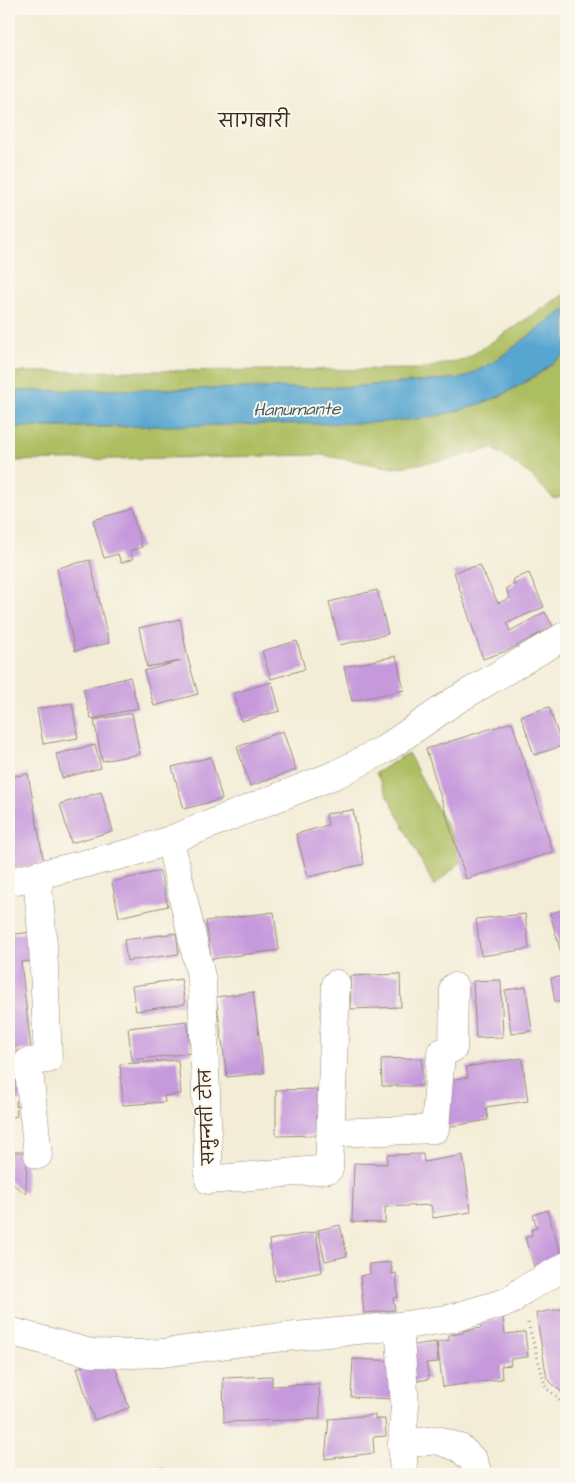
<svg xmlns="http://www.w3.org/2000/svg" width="575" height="1483" viewBox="0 0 575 1483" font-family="'Architects Daughter','Playpen Sans Deva',sans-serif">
<rect width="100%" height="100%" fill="#fbf7ec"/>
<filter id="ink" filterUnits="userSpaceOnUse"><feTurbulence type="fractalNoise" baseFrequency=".02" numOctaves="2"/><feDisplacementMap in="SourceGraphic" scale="10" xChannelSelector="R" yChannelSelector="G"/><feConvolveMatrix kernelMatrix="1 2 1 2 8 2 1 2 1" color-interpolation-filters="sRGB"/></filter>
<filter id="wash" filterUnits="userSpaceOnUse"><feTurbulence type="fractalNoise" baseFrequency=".0096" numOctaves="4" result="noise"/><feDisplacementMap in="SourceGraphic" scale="20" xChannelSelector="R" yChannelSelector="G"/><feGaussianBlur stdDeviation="1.12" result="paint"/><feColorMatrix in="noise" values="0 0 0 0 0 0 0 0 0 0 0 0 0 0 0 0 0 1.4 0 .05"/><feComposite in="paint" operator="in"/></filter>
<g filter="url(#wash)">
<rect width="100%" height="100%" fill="#f3edd7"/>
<!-- green -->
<path fill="#adbe61" stroke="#747440" d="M566 293V309L492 363 463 378 351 387 9 391V372L421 369 466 359Z
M566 353V496L554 499 528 473 492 448 449 459 394 468 321 455 9 461V427H121L457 411 499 397 538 375Z
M408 753 464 859 434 886 376 773Z"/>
<!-- water -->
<path fill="#56a6d0" stroke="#486877" d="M566 309V353C533 379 498 401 457 411 400 426 339 423 281 424 190 426 99 427 9 427V391L351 387 463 378 492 363Z"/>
<g id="blocks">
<!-- building -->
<path fill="#c699dc" d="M131 509 142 547 130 551 133 559 121 563 118 554 104 558 93 520Z
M90 560 109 643 75 651 57 568Z
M480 565 498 603 510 598 506 588 515 584 513 579 529 573 544 607 507 623 510 631 545 612 553 626 509 650 483 659 454 572Z
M377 590 388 634 340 645 329 602Z
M180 619 188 659 198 694 154 706 144 671 181 661 147 667 139 628Z
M297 641 305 669 271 679 262 651Z
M396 656 404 690 352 701 344 667Z
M130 677 138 708 91 719 83 689Z
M272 682 280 711 241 721 234 693Z
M72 703 78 738 43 744 37 709Z
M549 707 562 746 534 755 521 716Z
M132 713 140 754 102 761 94 720Z
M512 722 553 852 466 879 426 749Z
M283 731 296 770 250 786 237 747Z
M95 745 101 768 62 778 56 754Z
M211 757 222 799 184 809 172 767Z
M28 774 44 863 9 870V777Z
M101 792 113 831 71 843 60 804Z
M353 810 364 864 308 877 296 834 328 825 326 814Z
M160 871 168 906 119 917 112 882Z
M566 909V963L564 964 550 913Z
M274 912 279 950 211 959 206 921Z
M525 914 529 949 481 956 476 919Z
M32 932 36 961 21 962 31 1049 9 1052V935Z
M176 933 179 954 127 961 124 940Z
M400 974 401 1007 351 1009 350 976Z
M566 976V1001L555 1002 551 978Z
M181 979 185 1004 136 1011 132 986Z
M501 980 503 1037 476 1038 473 981Z
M526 987 532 1031 511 1034 505 990Z
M253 992 264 1073 227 1077 216 997Z
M187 1021 191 1053 132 1060 128 1028Z
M422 1058V1086H382L381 1059Z
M522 1058 528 1101 486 1107 488 1120 446 1127 440 1081 468 1077 466 1067Z
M178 1060 181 1094 164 1096 165 1102 123 1105 120 1064Z
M19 1078 21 1101H16L17 1116 9 1118V1079Z
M317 1089 318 1135 276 1136V1090Z
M9 1152H27L26 1194 9 1181Z
M423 1154 424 1162 463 1155 471 1212 433 1218 431 1205 385 1207V1223L352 1222 354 1163 387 1164V1155Z
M547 1210 563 1260 535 1269 525 1238 532 1235 531 1230 537 1228 533 1215Z
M340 1225 347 1256 325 1261 318 1230Z
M316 1232 322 1272 275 1281 269 1240Z
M391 1262 392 1274 396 1273 398 1297 393 1298 395 1310 364 1313 360 1276 370 1274 369 1264Z
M566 1308V1396L547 1379 536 1313Z
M503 1318 505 1334 525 1332 528 1357 510 1359 511 1365 501 1366 502 1379 443 1387 437 1342 449 1340V1335L463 1333V1331L481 1328 480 1321Z
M436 1342 438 1362 426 1363 429 1379 412 1382 407 1346Z
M112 1357 129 1408 94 1420 77 1368Z
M353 1359 398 1361 396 1399 351 1397Z
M272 1376V1386L319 1384 320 1419 224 1422 223 1378Z
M375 1415V1419H385L386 1436 373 1437 374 1453 325 1459 329 1419Z
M163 1468V1474H109L108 1473Z"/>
</g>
</g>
<g filter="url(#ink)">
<use href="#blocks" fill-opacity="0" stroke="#978c7a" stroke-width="1"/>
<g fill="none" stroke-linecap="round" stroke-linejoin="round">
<defs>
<path id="minor" d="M170 840 202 981 209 1180 329 1169 336 984
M37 875 43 945 48 1059 28 1062 38 1155
M9 882 134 852 170 840 337 774 385 749 453 702 566 635
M331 1133 435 1129 441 1053 453 1048 454 987
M399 1326 405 1405 402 1444 404 1474
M9 1331 91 1353 133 1354 163 1353 265 1339 399 1326 453 1318 510 1301 522 1291 566 1266
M402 1444 437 1440 460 1448 473 1460 478 1474"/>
</defs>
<!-- minor casing -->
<use href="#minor" stroke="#978c7a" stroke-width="29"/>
<!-- path -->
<path stroke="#978c7a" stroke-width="3" stroke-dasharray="1 4" stroke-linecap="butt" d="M528 1323 546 1388 556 1396 566 1412"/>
<!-- minor -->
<use href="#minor" stroke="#fff" stroke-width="28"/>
</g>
</g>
<g text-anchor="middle" stroke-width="4" stroke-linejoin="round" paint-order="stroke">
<!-- street labels -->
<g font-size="16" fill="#3b2a1e" stroke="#fbf7ec">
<text transform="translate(206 1117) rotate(-92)" y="6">समुन्नती टोल</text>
</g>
<!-- neighbourhood labels -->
<g font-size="18" fill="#3b2a1e" stroke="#fbf7ec">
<text x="254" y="127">सागबारी</text>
</g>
<!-- water labels -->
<g font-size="18" font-style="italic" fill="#465c65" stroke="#fbf7ec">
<text transform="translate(297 409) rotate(-1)" y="6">Hanumante</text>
</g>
</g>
<!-- margin -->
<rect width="575" height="1483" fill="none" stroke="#fbf7ec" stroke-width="30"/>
</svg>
